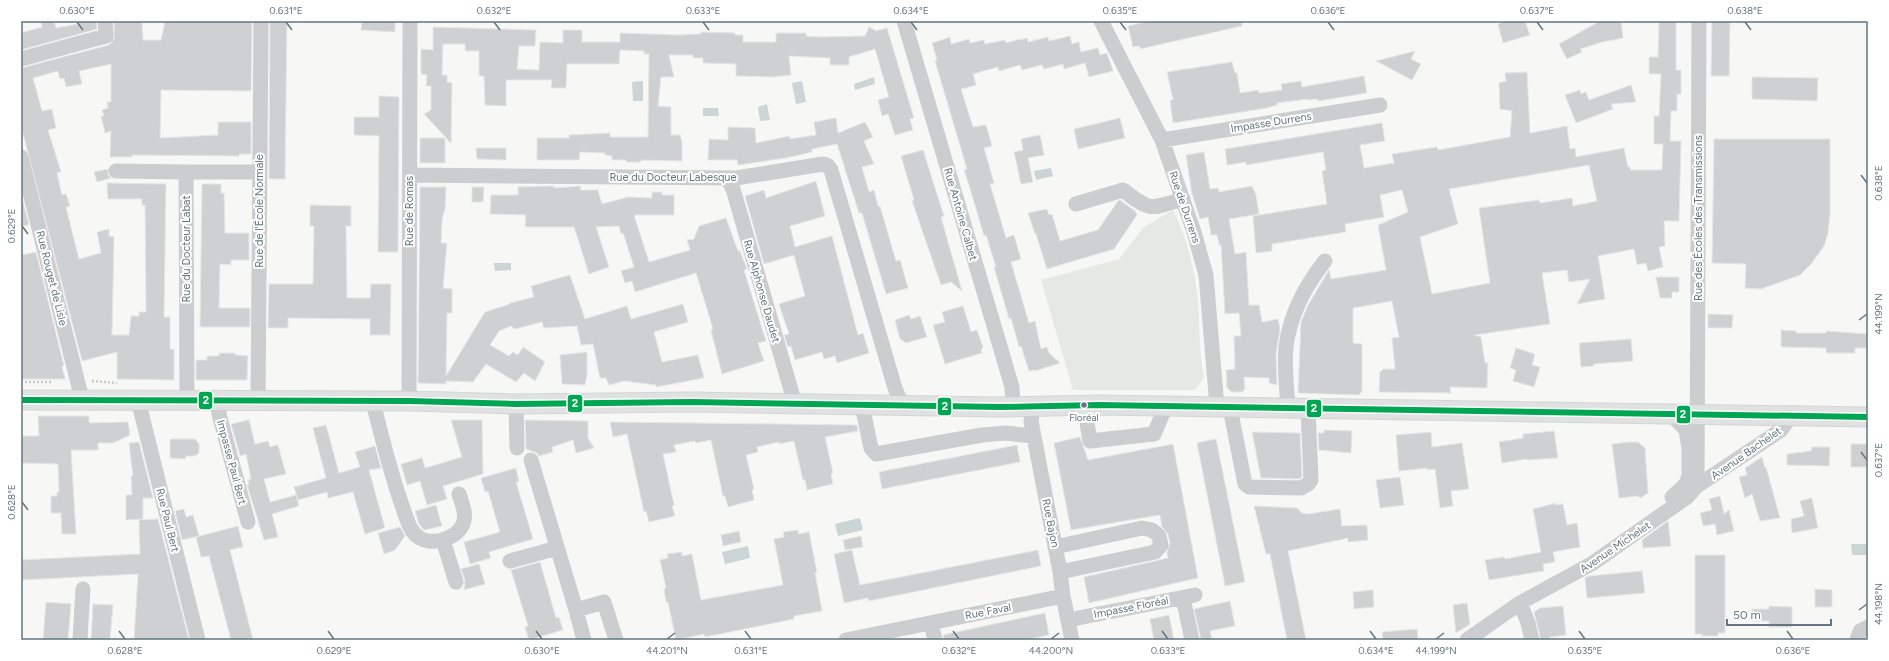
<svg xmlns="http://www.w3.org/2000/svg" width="1889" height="661" viewBox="0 0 1889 661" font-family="Figtree,sans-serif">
<rect width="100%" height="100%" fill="#f7f7f6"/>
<!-- green -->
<path fill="#e6e9e3" d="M1173 210C1187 238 1195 270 1198 302 1200 327 1199 352 1204 378L1195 390H1073L1041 280 1119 259 1144 227Z"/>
<!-- water -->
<path fill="#cbd5d6" d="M874 77 875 84 855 90 854 84Z
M643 81V101H633L632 82Z
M802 81 806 102 796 104 792 83Z
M767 104 770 120 760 121 758 107Z
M703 108H718L719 116H703Z
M1051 168 1053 176 1036 180 1034 171Z
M494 263H511V270L495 271Z
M860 518 863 530 838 536 835 524Z
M1851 544H1868V555H1852Z
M748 546 750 558 725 564 722 552Z"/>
<!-- building -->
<path fill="#ced0d1" stroke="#e6e6e6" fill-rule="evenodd" d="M41 21H54L56 28 78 24 77 21H96L97 29 21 50V33L42 27Z
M114 21H142L143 40H161L165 21H252L251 91 161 90 160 138 218 135V122H251V154H239V156L132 155V157H110L111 131 105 133 101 116H104L102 110 108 108 107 102H111V64L79 71 82 84 66 87 64 78 60 79 58 71 33 78 42 111 52 109 56 128 48 130 61 172 57 173 62 195 66 194 70 206 66 207 79 259 101 253 97 232 109 229V236L114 237 112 335H129L131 316H139V312H146L145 205H142V199H108L107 183 166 184 164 317H170V349H174V380L117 379V352L82 361 21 126V68L109 45 114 39Z
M270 21H287L285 179H269Z
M362 21H395V32L361 30Z
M1151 21H1242V26L1140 49V46L1133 47 1128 26Z
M1506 21H1525L1530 35 1503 43 1498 24Z
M1600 21H1621L1623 38 1602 42 1580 49 1582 52 1567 59 1559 44Z
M1659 21H1676V70H1681V94H1677V111H1671L1670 141H1681L1679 221H1664L1665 246 1659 247 1663 267 1648 271 1646 263 1637 265 1634 249 1598 256 1605 299 1577 304 1590 279 1569 282 1567 270 1542 273 1550 324 1474 335 1481 337 1485 363H1488L1487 388 1450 387 1451 393 1379 392 1380 372 1383 369H1395L1392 338 1399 337 1392 301 1353 308V343L1362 344V391L1359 395 1298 393 1301 322 1308 305 1329 270 1331 279 1386 270 1378 225 1408 212 1402 190 1380 195 1384 217 1345 224 1346 232 1272 244V251L1256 253 1253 216 1327 204 1322 171 1326 170 1323 152 1246 165V162L1227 165 1225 149 1382 123 1385 141 1360 145 1364 168 1394 163 1392 154 1437 147 1438 150 1510 137 1512 111 1500 109 1499 83 1506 81 1505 73 1527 72 1530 133 1567 126 1570 149 1575 148 1576 157 1624 148 1628 167H1630L1631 170H1662L1663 144H1654V116H1659L1661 74H1649V57H1658ZM1589 165 1597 201 1573 206 1572 198 1540 203 1539 200 1479 208 1490 283 1432 294 1420 237 1458 224 1449 189Z
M1712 21H1730L1729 76H1711Z
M433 27 536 30 535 46H519L517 69 539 70 540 42 563 43V30H582V42H620V33L678 35 701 34V32L735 33V35H743V42H776V33H806V36L818 37 865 36 869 27 876 31 887 28 914 118 910 119 913 130 895 135 888 114 882 116 878 100 889 97 875 49 849 57V65H830V58L789 56 791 75 773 77 736 76V64L703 63V58H693V55H669L674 77H661L658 106 671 107V135H680L682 142V161L641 160V162H626V160H612V156L605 155V153L580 152 579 160H537V138H569V135L610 133V137H648L649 54H644V51L620 50 619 64H567L566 88H551L552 80H506V106L485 105 484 76H479V51H465V44H443L442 75H447V82L452 83 451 143 424 114 431 110V86H426L427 75 421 74V49L433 50Z
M1070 36 1072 44 1079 42 1081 52 1098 48 1100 55 1107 53 1113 71 1089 77 1085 63 1064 69 1063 64 1044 69 1042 65 1022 70 1020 65 999 71 998 67 973 74 976 85 961 89 973 127 986 125 992 146 984 148 994 183 990 184 1006 238 1014 235 1021 259 1011 262 1029 323 1035 321 1041 349 1047 347 1049 353 1060 363 1035 371V370L1029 371 1021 346 1019 347 1011 318 1009 319 994 267H996L986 235 984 236 969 185 964 170 967 169 935 61 937 60 932 43 950 37 951 44 969 39 970 43 984 40 985 44 1005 40 1006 43 1020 39V40L1027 38 1028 42 1048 37 1049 41Z
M1415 51 1411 59 1421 64 1412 80 1376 61Z
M1232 62 1235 73H1237L1240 93 1258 90 1259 93 1282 90 1281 84 1301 81 1302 87 1364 76 1367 93 1318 101V99L1308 100V99L1277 103V105L1267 108 1173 123 1170 100H1173L1167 72Z
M1752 77 1818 78 1817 101 1752 99Z
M1631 85 1636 102 1611 104 1613 109 1576 123 1565 95 1580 90 1581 94 1586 92 1589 100Z
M379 96 399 97 398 252H378L379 136 354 135V117H379Z
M836 118 838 133 865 122 873 137 864 141 874 164 862 167 869 192 874 190 878 206H880L896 261 900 260 908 288 886 294 862 213H859L837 144 812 149V152L786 158 738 165 737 160H708L709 139 728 140V127L755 128 756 143 790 136V139L816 135 814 122Z
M1120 118 1125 138 1078 149 1074 129Z
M1040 135 1044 155 1028 158 1033 182 1021 184 1014 152 1023 150 1021 139Z
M420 138H445V163H420Z
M1714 139H1830V215L1828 233 1824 246 1811 264 1800 275 1761 289 1745 288 1746 264 1712 263Z
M476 148H506V160L477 159Z
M923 150 944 216 941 217 962 291 951 282 941 285 912 201 914 200 901 156Z
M1204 152 1210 189 1218 188 1219 192 1252 186 1256 195 1259 214 1229 219 1235 254 1246 252 1249 305H1259L1262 322 1278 319 1280 329 1276 354 1277 385 1269 383V378L1244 377 1245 390H1243V392H1232L1227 388 1226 370 1235 369 1234 336H1241L1239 313 1225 314 1221 245H1219L1217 235H1211L1208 217 1200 219 1192 194 1186 155Z
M108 169V175L111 178 97 182 94 172Z
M816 181 825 216 790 226 795 247 832 236 858 335 863 333 869 353 837 363 835 356 824 359 822 352 795 360 791 346 788 347 784 335 789 334 779 304 805 296 794 255 764 264 745 196 764 190 766 198Z
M202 184H221V193H224L225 233H249V260H231V265L220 264 219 308H250V327H200Z
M554 186V188L581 186 580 190H598L602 204 628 197 652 198V192H662V195H674V215H634L649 262 690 250 687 240 694 239 699 226 726 218 738 251H740L747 269 744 270 766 341 758 343 764 361 722 374 711 330 713 329 696 273 635 292 632 281 625 283 621 271 634 267 623 233 621 234 619 226 596 227 609 267 589 274 574 227H525L526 215 490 214 491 195H518V187Z
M420 187H446L445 211H444L442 221 441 243H447L443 288 452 289V313H447L446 376 485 312 510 304V303L534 297 531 286 570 275 585 319 627 306 631 319 683 304 688 322 654 332 662 362 698 355 704 378 656 387V385L624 381 609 385 606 378H600L593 344 581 345 577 326 544 328 542 322 515 329 511 326 499 331 490 345 509 356 513 352 518 355 523 347 545 362 535 381 524 373 516 382 486 364 473 382 446 381V384L418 383Z
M472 187H484L483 202H472Z
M21 194 29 225 21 226Z
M1120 200 1135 211 1137 215 1114 249 1047 269 1036 234H1035L1028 213 1047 209 1049 215 1052 214 1060 241 1098 230 1118 201Z
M310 205 351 206V226H346L347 298H370L371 284H391L390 335H370V319L288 318V328H268L269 284H313L314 226H310Z
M36 252 64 366H62L65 379H21V255Z
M1656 277H1679V292H1672V298H1660Z
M963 306 971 332 977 330 983 347 981 350 982 353 945 364 933 325 945 322 942 312Z
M1708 314 1733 315 1732 328H1708Z
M909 315 911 319 920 316 927 337 906 343 900 339 895 320Z
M1781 330 1796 331V333H1826V331L1868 334V348H1855V353H1826V348L1781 347Z
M1631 339 1633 361 1594 364V366L1581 367 1579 343Z
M1516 348 1535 354 1532 365 1540 367 1534 387 1513 381 1516 370 1510 368Z
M587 352V375L585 385 562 384 560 355Z
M219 353H235V355L248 356 247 380H196V360H207V356H219Z
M38 416H89V423L128 422 130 435 113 443H98V450H71L76 534H62L61 513H51V496H57V492H59L58 464 21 463V436H39Z
M249 420 255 444 268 441 270 447 278 445 286 474 264 479 270 502 296 495 299 506 272 514 278 537 264 540 247 485 249 484 248 480 251 479 246 454 240 456 231 424Z
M451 420H482L483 474 443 486 447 499 427 505 420 481 407 485 401 464 422 458 425 468 462 457Z
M525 420 588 421V438L594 448 576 453 573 440 552 447 553 452 539 456 537 453 526 449Z
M610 422 857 425 858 431 825 437 833 473 831 474 833 484 807 490 805 480H803L794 441 779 444V442L757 447 758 452 746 455 754 489 752 490 754 500 728 507 725 496H723L711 440 696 443 695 441 674 445 676 452 663 454 674 505 672 506 675 516 649 522 646 511 644 512 627 434 613 437Z
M326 425 339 473 360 467 355 452 375 446 381 468 369 470 385 528 365 534 353 492 328 498 327 492 298 500 294 487 326 478 313 428Z
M1324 430 1352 431 1351 453 1319 450 1318 433H1324Z
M1554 431 1558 458 1527 460V459L1502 463 1499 442 1523 438V434Z
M1252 432 1300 433 1302 477 1299 479 1261 478Z
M1431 432 1432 447 1462 443 1469 489 1451 491 1453 506 1440 508 1435 469 1427 470V468L1399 471 1396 435Z
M1080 437 1088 460 1173 444 1198 578 1089 603 1084 577 1168 558 1167 552 1170 543 1168 534 1162 527 1160 515 1071 530 1054 443Z
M170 439H195L199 444V453L195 456H186L185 459 170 458Z
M1216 439 1245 582 1225 586 1197 443Z
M139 442 153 498H143V519L126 520V495H132L131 476H133L129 443Z
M1629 442H1638L1645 448 1648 493 1640 498 1638 496 1619 498 1612 444Z
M1851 444H1868V467H1851Z
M1017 445 1020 462 882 489 879 472Z
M1812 447H1830L1829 466 1787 465V454L1811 451Z
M1762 457 1765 468 1766 467 1780 518 1760 521 1752 494 1745 498 1739 477 1747 475 1745 468Z
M516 468 519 482H516L533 539 489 552 491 558 470 564 464 542 500 532 488 491 485 492 481 478Z
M1400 477 1404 505 1380 508 1376 480Z
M1720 496 1724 514 1729 510 1734 531 1717 535 1715 524 1703 526 1700 513 1712 510 1709 499Z
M1812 498 1818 528 1792 533 1791 519 1804 516 1800 501Z
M1556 503V505L1563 504 1567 525 1577 523 1580 547 1553 552 1555 562 1543 564 1544 571 1489 580 1485 560 1504 557 1505 559 1541 552 1533 509Z
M436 505 442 526 424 530 419 524 415 511Z
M1254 506 1297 508 1302 513 1308 514 1340 509 1342 526 1367 525 1368 540 1348 542V538L1288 551 1306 640H1287L1270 554H1266Z
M184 509 186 517 193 515 199 536 182 540 175 511Z
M158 519 189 640H134L138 574 21 580V560L140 554 139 520Z
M1668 521 1671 546 1643 548 1642 540Z
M238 526 243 547 230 550 253 640H231L209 556 201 557 196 537Z
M400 527 405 536 395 550 384 554 378 533Z
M798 530V534L809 532 817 572 815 573 822 611 794 616V619L705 637 704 634 676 640 668 602H666L664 589 666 588 660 560 668 558 667 554 682 552V556L692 554 701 600 783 585 774 539 784 537 783 532Z
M739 531 741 542 723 546 721 535Z
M861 536 863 547 845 550 843 540Z
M852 550 860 585 1038 550 1041 566 869 601 868 598 844 603 834 554Z
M1695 555H1725V633H1718V636H1702V634H1695Z
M540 562 556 618 559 617 563 630 529 640 525 627 528 626 511 570Z
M479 564 485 584 464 590 465 580 461 569Z
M1642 571 1645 593 1587 598 1585 578 1589 576Z
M1815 589 1832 590V607H1815Z
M1373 590 1374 607 1354 609 1353 592Z
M1230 601 1235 626 1210 631 1212 640H1201L1194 609Z
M46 602 71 604 68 640H43Z
M1467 603 1470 624 1456 633 1453 605Z
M93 604 113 605 110 640H91Z
M1563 606 1566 635 1550 637V640H1541L1534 612 1540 608Z
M1769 606 1792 607V627H1769V621H1752V609H1769Z
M1045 613 1049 635 1026 640H944L943 635Z
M1169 615 1174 640H1154L1150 619Z
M1417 629 1418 640H1383L1382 632Z"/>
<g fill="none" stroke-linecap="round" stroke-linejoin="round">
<defs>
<path id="major" d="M21 400 409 401 516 404 691 402 1000 407 1099 405 1868 417"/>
</defs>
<!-- major casing -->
<use href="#major" stroke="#d4d5d6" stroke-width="21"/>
<!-- path -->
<path stroke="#c9cacb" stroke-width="2.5" stroke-dasharray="2 2" stroke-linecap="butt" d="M92 381 117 383
M21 382H51"/>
<!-- minor -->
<path stroke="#cccdce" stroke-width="15" d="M904 21 1012 387 1013 407
M1101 21 1162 140 1194 232 1206 275 1217 407
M21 59 106 36 105 21
M1162 140 1380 105
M21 157 82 399
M116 171 186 172
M410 175 736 178 823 164 827 165 831 170 895 388 902 405
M727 178 733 189 795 404
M1076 204 1123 190C1151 212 1150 209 1183 199
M138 400 198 640
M187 400 186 172H260
M218 401 219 414 248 522
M258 401 261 21
M409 401 410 21
M373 402C382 439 391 475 404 511 406 517 409 528 414 533 426 548 456 541 463 524 467 514 462 504 459 494
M516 404 517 448
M862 405 871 448 876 454 982 435 1005 433 1033 436
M1084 405 1090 441 1154 434 1166 406
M1034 406 1031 421 1060 572 1063 596 1072 640
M1230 408 1245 484 1249 487 1301 488 1308 484 1311 480 1308 409
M1288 409C1287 389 1284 367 1286 347 1290 314 1305 286 1325 261
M1670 413 1686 430 1689 449V476L1686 484 1672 497
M531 460 576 610 604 602 616 640
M1697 486 1781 430 1791 416
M443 540 456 582
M1055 547 1142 528 1152 530 1159 536 1161 545 1155 552 1060 572
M510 561 557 548
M1183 598 1192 640
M1520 603 1528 623 1532 640
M576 610 584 640
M1068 620 1195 595
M931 623 935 640
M80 640 83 589
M846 640 1063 596
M1467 640 1520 603 1593 563 1687 497 1697 486 1699 21
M1857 640 1860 631 1868 627"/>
<!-- major -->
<use href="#major" stroke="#e0e1e1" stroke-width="19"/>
<defs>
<path id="bus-1" d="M21 400 409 401 516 404 691 402 1000 407 1099 405 1868 417"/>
</defs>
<!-- bus-1 casing -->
<use href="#bus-1" stroke="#fff" stroke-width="9"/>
<!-- bus-1 -->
<use href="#bus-1" stroke="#00a651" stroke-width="6"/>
</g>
<!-- ticks -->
<path fill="none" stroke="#637681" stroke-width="1.5" d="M77 22 83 30M286 22 292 30M494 22 500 30M703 22 709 30M911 22 917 30M1120 22 1126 30M1328 22 1334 30M1537 22 1543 30M1745 22 1751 30M1861 175 1867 183M22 226 28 234M1859 320 1867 314M1861 452 1867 460M22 502 28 510M1859 610 1867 604M119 631 125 639M328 631 334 639M536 631 542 639M745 631 751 639M953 631 959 639M1162 631 1168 639M1370 631 1376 639M1579 631 1585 639M1787 631 1793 639M667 639 675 633M1051 639 1059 633M1436 639 1444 633"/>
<!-- markers -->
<circle fill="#637681" stroke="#fff" stroke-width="1.5" cx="1084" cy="405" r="3.5"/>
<g text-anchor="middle" stroke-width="4" stroke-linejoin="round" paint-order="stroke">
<!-- bus labels -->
<g font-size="10" fill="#637681" stroke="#fff">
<text x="1084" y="421">Floréal</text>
</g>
<!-- street labels -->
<g font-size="11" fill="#637681" stroke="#fff">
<text transform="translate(1271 122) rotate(-9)" y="4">Impasse Durrens</text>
<text x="673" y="181">Rue du Docteur Labesque</text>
<text transform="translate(1185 207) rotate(71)" y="4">Rue de Durrens</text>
<text transform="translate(259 211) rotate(-90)" y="4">Rue de l'École Normale</text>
<text transform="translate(409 211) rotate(-90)" y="4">Rue de Romas</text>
<text transform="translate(961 214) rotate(74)" y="4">Rue Antoine Calbet</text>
<text transform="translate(1698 218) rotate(-90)" y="4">Rue des Écoles des Transmissions</text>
<text transform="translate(186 249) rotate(-90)" y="4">Rue du Docteur Labat</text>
<text transform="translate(52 278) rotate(76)" y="4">Rue Rouget de Lisle</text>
<text transform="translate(762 291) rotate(74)" y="4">Rue Alphonse Daudet</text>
<text transform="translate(1746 453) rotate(-35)" y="4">Avenue Bachelet</text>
<text transform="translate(232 462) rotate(75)" y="4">Impasse Paul Bert</text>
<text transform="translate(168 520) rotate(76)" y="4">Rue Paul Bert</text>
<text transform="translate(1051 523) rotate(79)" y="4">Rue Bajon</text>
<text transform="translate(1615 547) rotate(-34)" y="4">Avenue Michelet</text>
<text transform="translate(1131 607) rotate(-11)" y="4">Impasse Floréal</text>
<text transform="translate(988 611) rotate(-11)" y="4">Rue Faval</text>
</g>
</g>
<g stroke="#fff" stroke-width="1.5">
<rect x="198" y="391" width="15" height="19" rx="4" fill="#00a651"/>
<rect x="567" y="394" width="16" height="19" rx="4" fill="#00a651"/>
<rect x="937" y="397" width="15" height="19" rx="4" fill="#00a651"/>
<rect x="1306" y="399" width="16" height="19" rx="4" fill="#00a651"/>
<rect x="1676" y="405" width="15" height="19" rx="4" fill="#00a651"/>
</g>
<g font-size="11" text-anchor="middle" font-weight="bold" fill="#fff">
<text x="206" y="404">2</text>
<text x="575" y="407">2</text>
<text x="945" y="410">2</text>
<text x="1314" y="412">2</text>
<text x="1683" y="418">2</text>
</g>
<!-- border -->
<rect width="1889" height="661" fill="none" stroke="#ffffff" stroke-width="44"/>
<!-- scale -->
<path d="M1727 619v6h104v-6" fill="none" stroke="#637681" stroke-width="2"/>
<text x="1733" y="619" font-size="12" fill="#637681" stroke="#ffffff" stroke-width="3" paint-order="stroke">50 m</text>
<rect x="22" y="22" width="1845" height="617" fill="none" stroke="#637681" stroke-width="1.5"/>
<g font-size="10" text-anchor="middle" fill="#637681">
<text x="77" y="14">0.630°E</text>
<text x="286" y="14">0.631°E</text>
<text x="494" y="14">0.632°E</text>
<text x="703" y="14">0.633°E</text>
<text x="911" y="14">0.634°E</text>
<text x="1120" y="14">0.635°E</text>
<text x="1328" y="14">0.636°E</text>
<text x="1537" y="14">0.637°E</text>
<text x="1745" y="14">0.638°E</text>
<text transform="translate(1878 183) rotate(-90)" y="4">0.638°E</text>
<text transform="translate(11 226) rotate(-90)" y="4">0.629°E</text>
<text transform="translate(1878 314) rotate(-90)" y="4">44.199°N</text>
<text transform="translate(1878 460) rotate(-90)" y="4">0.637°E</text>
<text transform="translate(11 502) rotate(-90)" y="4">0.628°E</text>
<text transform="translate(1878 604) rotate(-90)" y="4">44.198°N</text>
<text x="125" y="654">0.628°E</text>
<text x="334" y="654">0.629°E</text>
<text x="542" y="654">0.630°E</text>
<text x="667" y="654">44.201°N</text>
<text x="751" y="654">0.631°E</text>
<text x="959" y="654">0.632°E</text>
<text x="1051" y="654">44.200°N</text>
<text x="1168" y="654">0.633°E</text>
<text x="1376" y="654">0.634°E</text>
<text x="1436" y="654">44.199°N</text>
<text x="1585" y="654">0.635°E</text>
<text x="1793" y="654">0.636°E</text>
</g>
</svg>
